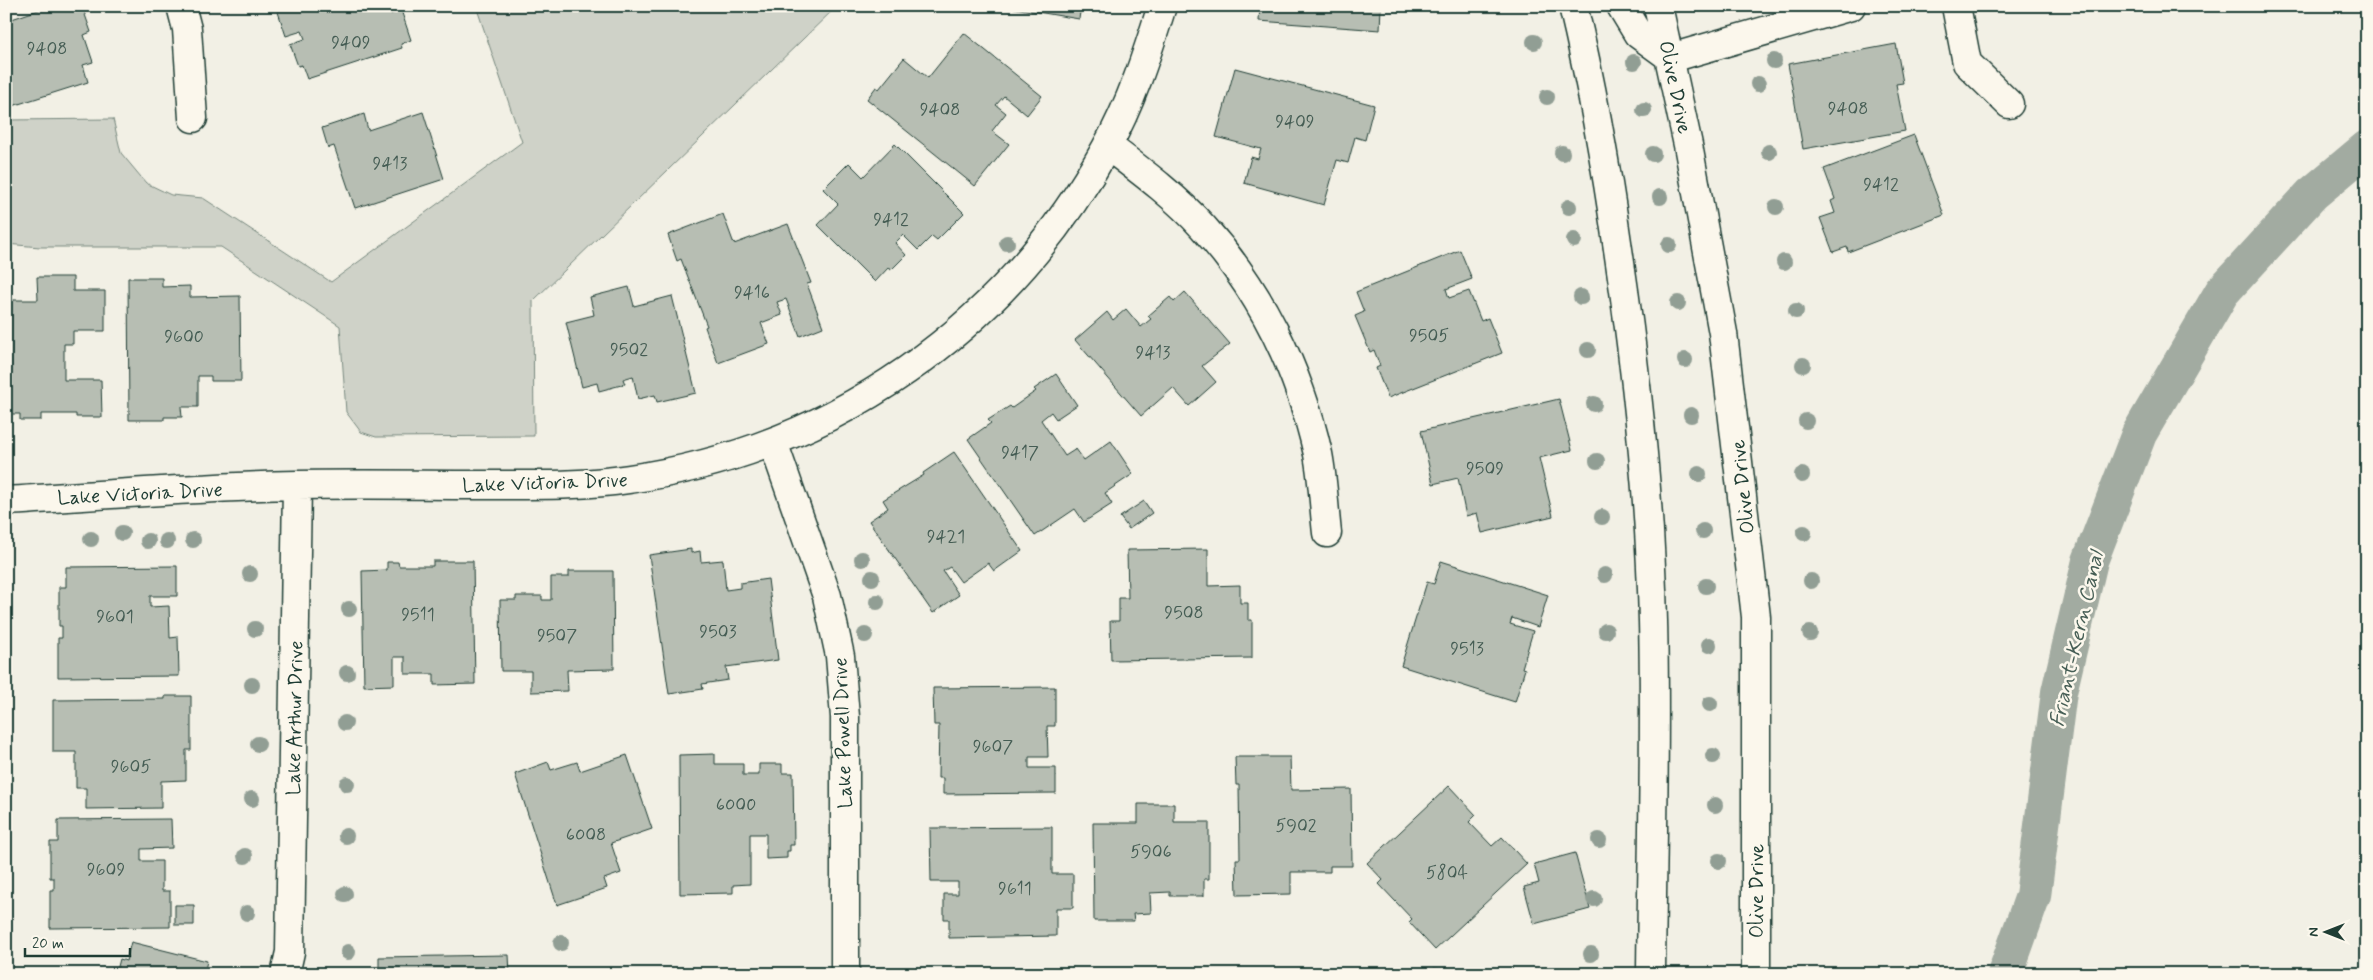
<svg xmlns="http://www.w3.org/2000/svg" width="2373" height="980" viewBox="0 0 2373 980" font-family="Mynerve,sans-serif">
<rect width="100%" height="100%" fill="#f2f0e5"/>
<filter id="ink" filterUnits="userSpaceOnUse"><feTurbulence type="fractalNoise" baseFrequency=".02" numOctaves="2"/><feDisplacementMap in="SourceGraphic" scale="10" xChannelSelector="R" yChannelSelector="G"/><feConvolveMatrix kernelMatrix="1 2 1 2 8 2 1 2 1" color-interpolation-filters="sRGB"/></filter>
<g filter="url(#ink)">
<!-- green -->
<path fill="#cfd2c8" stroke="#77887e" d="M476 6H837L533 301 534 436 376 437 361 432 346 412 340 326 221 247H40L6 244V120L113 119 121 153 146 183 171 195 203 198 331 282 522 142Z"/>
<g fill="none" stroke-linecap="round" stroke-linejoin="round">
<!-- canal -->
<path stroke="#a2aba1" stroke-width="36" d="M2005 974 2033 896 2059 692 2090 561 2139 434 2222 292 2312 194 2367 148"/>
</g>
<!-- building -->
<path fill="#b7beb3" stroke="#1f3d34" d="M50 6H82L91 32 84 35 93 62 83 65 88 82 6 108V21Z
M276 6H388L391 14 401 10 411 40 401 44 402 48 307 79 302 65 298 66 290 44 305 39 302 31 286 36Z
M1002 6H1081L1079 19Z
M1260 6H1381L1380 30 1259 21Z
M964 33 1042 96 1027 115 1004 96 996 105 1006 113 992 131 1009 144 975 186 867 99 876 87 879 89 904 58 928 78Z
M1896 44 1903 83 1896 84 1905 131 1803 149 1788 64Z
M1235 68 1374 105 1365 140 1355 137 1348 163 1337 160 1324 205 1244 183 1251 157 1258 159 1261 149 1216 137Z
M423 112 444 179 355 208 334 146 328 148 322 128 364 114 368 130Z
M1914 135 1944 215 1848 252 1847 247 1833 252 1820 218 1835 213 1831 201 1835 199 1824 169Z
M895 144 964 213 937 240 932 236 918 250 903 235 895 243 906 255 891 270 888 268 875 282 818 225 838 204 823 189 849 163 863 177Z
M723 214 734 244 788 224 811 283 807 284 823 327 800 336 786 299 777 302 782 315 761 323 769 344 718 363 705 327 707 326 681 259 677 261 668 235Z
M1460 250 1472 279 1446 289 1449 298 1469 291 1481 321 1488 318 1502 353 1388 398 1376 368 1380 366 1374 350 1370 352 1355 316 1364 312 1356 292Z
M37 277H73V291H105V331H73V344H64V380H101L102 417H76V414H41V420H20V414H6V300H38Z
M128 278H162V287L190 286V297L240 296 241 381H211V376H198V407H181L182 417H164V420H129Z
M629 287 634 306 672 296 696 393 657 402 655 395 638 399 633 376 623 379 625 384 599 391 597 383 582 387 566 322 594 315 590 297Z
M1185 292 1230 344 1202 366 1216 382 1189 406 1173 388 1141 416 1075 340 1107 312 1113 320 1126 309 1141 327 1151 319 1148 316 1170 297 1174 302Z
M1056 374 1077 405 1056 419 1051 412 1041 420 1065 456 1076 449 1084 460 1111 441 1133 474 1105 493 1112 504 1084 522 1075 509 1035 536 968 439 991 423 988 420 1010 406 1012 408 1036 391 1034 389Z
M1559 399 1572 450 1539 458 1553 516 1482 533 1477 513 1466 516 1458 478 1433 484 1421 431Z
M954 452 1022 551 994 571 988 563 961 582 950 567 943 571 959 595 933 613 869 521 888 508 883 500 924 475 923 473Z
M1144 501 1152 513 1129 529 1120 517Z
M691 549V553L700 551 701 562 723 560 726 590 740 588V583L768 579 778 660 726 667 728 680 702 684 703 689 669 694 649 555Z
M1208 549V586L1240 585V603H1248V620H1252V658L1111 660 1110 621H1119V598H1128L1127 550Z
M433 561H473L475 684 434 685V674H405V657H394V685L364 686 362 571 387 570V562H398L399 566H433Z
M1441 561 1548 595 1538 627 1512 618 1510 624 1533 631 1522 668 1525 669 1515 702 1401 666 1427 582 1434 584Z
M177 566V596H150V607L169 606 170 638 178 637 179 676 58 677V638H62V626H59V587H66V567Z
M569 571H613L614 669 567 670 568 691 531 692V671H501L500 600H516V596H542V600H551V577H569Z
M1055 687V726H1047L1048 757H1029V768H1056V793L943 794V778H938L939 725H934L933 688Z
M165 696H191V750H186V780L161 781V808L86 809V788H76V752H53V700L165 699Z
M715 754V764H743V775H759V764H782V773H793L794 845H790V851H787V858L766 859V834H750V884L733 885V893L680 894 679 755Z
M627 755 652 829 611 843 621 873 604 879 607 888 557 905 515 774 548 762 551 770 577 762 580 771Z
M1235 757H1290L1291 790 1351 789 1352 866H1330V872H1291V894L1237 895 1236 859H1240L1239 785H1236Z
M1449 786 1476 815 1469 822 1492 846 1502 837 1527 864 1435 950 1409 922 1412 919 1379 884 1383 880 1367 863Z
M1138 804H1174V822H1209V879H1204V896H1170V892L1150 893 1151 913 1133 914 1134 921H1094L1093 823H1138Z
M171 819 172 848 141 849V861H162V891H170V927L50 928V890H54V878H50V842H58V820Z
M1052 827V874H1073V908H1056V936L949 938V919H944V894H958V882H931L930 828Z
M1575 853 1590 909 1534 924 1524 887 1539 883 1534 864Z
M175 905H194V925H175Z
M131 942 207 961 204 974H116L120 959 126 961Z
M509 955 510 974H379V957Z
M1434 968 1489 974H1433Z"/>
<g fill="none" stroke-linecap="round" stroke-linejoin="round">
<defs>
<path id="minor" d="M181 6 187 29 193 118
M1956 6 1967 63 2009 104
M1671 58 1851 6
M1108 146C1141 171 1175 196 1203 227 1261 291 1299 370 1318 454 1323 480 1324 507 1327 533
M773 442 827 596 840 656 845 717V974
M6 501C103 495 200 487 297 485 361 484 426 485 491 485 537 485 584 486 629 479 833 450 1007 328 1106 148 1131 104 1147 54 1162 6
M285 974 290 952 297 485"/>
<path id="secondary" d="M1573 6C1593 89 1607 172 1619 256 1637 377 1650 499 1653 621 1656 739 1652 856 1651 974
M1621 6 1638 34 1671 58
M1658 6 1688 145 1723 333 1756 617V974"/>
</defs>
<!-- minor casing -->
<use href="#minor" stroke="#1f3d34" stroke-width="31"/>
<!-- secondary casing -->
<use href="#secondary" stroke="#1f3d34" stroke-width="31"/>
<!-- minor -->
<use href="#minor" stroke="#fbf7ec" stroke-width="28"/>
<!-- secondary -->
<use href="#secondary" stroke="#fbf7ec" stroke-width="28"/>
</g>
<!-- trees -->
<g fill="#919e94">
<circle cx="1534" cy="42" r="8"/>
<circle cx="1774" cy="61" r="8"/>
<circle cx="1634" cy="62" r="8"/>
<circle cx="1758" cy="84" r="8"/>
<circle cx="1547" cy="97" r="8"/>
<circle cx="1644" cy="110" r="8"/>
<circle cx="1769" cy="152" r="8"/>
<circle cx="1562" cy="153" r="8"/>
<circle cx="1653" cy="154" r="8"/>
<circle cx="1660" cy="197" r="8"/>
<circle cx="1569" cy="207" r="8"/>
<circle cx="1776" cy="207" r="8"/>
<circle cx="1574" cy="240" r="8"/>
<circle cx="1007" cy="243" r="8"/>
<circle cx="1669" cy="245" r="8"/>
<circle cx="1784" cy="262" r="8"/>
<circle cx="1581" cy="297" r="8"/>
<circle cx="1678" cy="303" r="8"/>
<circle cx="1796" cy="311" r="8"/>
<circle cx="1588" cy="350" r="8"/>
<circle cx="1685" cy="360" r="8"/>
<circle cx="1803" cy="365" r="8"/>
<circle cx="1594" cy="404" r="8"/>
<circle cx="1691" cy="415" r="8"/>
<circle cx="1806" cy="421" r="8"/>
<circle cx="1597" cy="461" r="8"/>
<circle cx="1699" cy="474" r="8"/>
<circle cx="1802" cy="475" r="8"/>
<circle cx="1602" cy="517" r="8"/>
<circle cx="1703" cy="531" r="8"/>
<circle cx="122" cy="533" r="8"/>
<circle cx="1804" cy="533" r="8"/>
<circle cx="91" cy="539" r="8"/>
<circle cx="193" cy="540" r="8"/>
<circle cx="148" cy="541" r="8"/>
<circle cx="167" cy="541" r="8"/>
<circle cx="862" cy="559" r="8"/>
<circle cx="250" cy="574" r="8"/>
<circle cx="1605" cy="575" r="8"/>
<circle cx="872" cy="578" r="8"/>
<circle cx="1811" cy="581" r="8"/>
<circle cx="1706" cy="586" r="8"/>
<circle cx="877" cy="602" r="8"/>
<circle cx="349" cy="609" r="8"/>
<circle cx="255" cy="629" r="8"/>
<circle cx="1606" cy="631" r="8"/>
<circle cx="1810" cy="633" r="8"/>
<circle cx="865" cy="635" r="8"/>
<circle cx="1709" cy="645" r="8"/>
<circle cx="347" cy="673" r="8"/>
<circle cx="252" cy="685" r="8"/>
<circle cx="1710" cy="704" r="8"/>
<circle cx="345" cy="723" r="8"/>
<circle cx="258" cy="744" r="8"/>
<circle cx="1713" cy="756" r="8"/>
<circle cx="347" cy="784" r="8"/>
<circle cx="252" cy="799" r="8"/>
<circle cx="1715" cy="805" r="8"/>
<circle cx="346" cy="836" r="8"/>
<circle cx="1599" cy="840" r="8"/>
<circle cx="245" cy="856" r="8"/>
<circle cx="1719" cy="861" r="8"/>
<circle cx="345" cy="894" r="8"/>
<circle cx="1594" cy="899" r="8"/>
<circle cx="247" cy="913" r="8"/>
<circle cx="561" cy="943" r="8"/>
<circle cx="348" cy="952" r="8"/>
<circle cx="1591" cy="954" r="8"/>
</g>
</g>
<g text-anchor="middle" stroke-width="5" stroke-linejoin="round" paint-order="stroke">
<!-- number labels -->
<g font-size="18" fill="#455d54">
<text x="351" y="48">9409</text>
<text x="47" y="54">9408</text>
<text x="1848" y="114">9408</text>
<text x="940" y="115">9408</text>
<text x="1295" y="127">9409</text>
<text x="390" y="169">9413</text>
<text x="1881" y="190">9412</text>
<text x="891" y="225">9412</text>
<text x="752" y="298">9416</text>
<text x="1429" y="341">9505</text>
<text x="184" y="342">9600</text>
<text x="629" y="355">9502</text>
<text x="1153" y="358">9413</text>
<text x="1020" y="458">9417</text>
<text x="1485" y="474">9509</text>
<text x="946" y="542">9421</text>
<text x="1184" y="618">9508</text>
<text x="418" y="620">9511</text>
<text x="115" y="622">9601</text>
<text x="718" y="637">9503</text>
<text x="557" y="641">9507</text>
<text x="1467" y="654">9513</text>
<text x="993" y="752">9607</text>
<text x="131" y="772">9605</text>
<text x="736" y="810">6000</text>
<text x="1296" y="831">5902</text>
<text x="586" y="840">6008</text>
<text x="1151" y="857">5906</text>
<text x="106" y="875">9609</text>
<text x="1447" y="878">5804</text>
<text x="1015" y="894">9611</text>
</g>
<!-- street labels -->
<g font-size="20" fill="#1f3d34" stroke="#fbf7ec">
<text transform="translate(1676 87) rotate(78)" y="7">Olive Drive</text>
<text transform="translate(545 482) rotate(-2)" y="7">Lake Victoria Drive</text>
<text transform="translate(1742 487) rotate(-96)" y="7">Olive Drive</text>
<text transform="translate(140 493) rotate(-3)" y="7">Lake Victoria Drive</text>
<text transform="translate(294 718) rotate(-89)" y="7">Lake Arthur Drive</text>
<text transform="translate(842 733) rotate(-92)" y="7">Lake Powell Drive</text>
<text transform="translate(1756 891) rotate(-90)" y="7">Olive Drive</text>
</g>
<!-- water labels -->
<g font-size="21" font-style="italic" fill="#465e55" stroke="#fbf7ec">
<text transform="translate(2076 639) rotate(-77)" y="7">Friant-Kern Canal</text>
</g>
</g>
<!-- margin -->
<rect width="2373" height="980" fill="none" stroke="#fbf7ec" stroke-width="25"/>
<rect x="12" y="12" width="2348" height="955" fill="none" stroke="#1f3d34" stroke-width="2" filter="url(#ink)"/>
<!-- north arrow -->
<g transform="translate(2326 932) rotate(270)" stroke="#fbf7ec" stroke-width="4" paint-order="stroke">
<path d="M0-4L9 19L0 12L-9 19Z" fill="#1f3d34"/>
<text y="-8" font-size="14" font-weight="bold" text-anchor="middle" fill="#1f3d34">N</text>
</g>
<!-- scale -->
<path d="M25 948v8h105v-8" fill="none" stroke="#1f3d34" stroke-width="2.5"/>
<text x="32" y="948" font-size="15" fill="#1f3d34" stroke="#fbf7ec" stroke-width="4" paint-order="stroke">20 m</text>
</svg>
